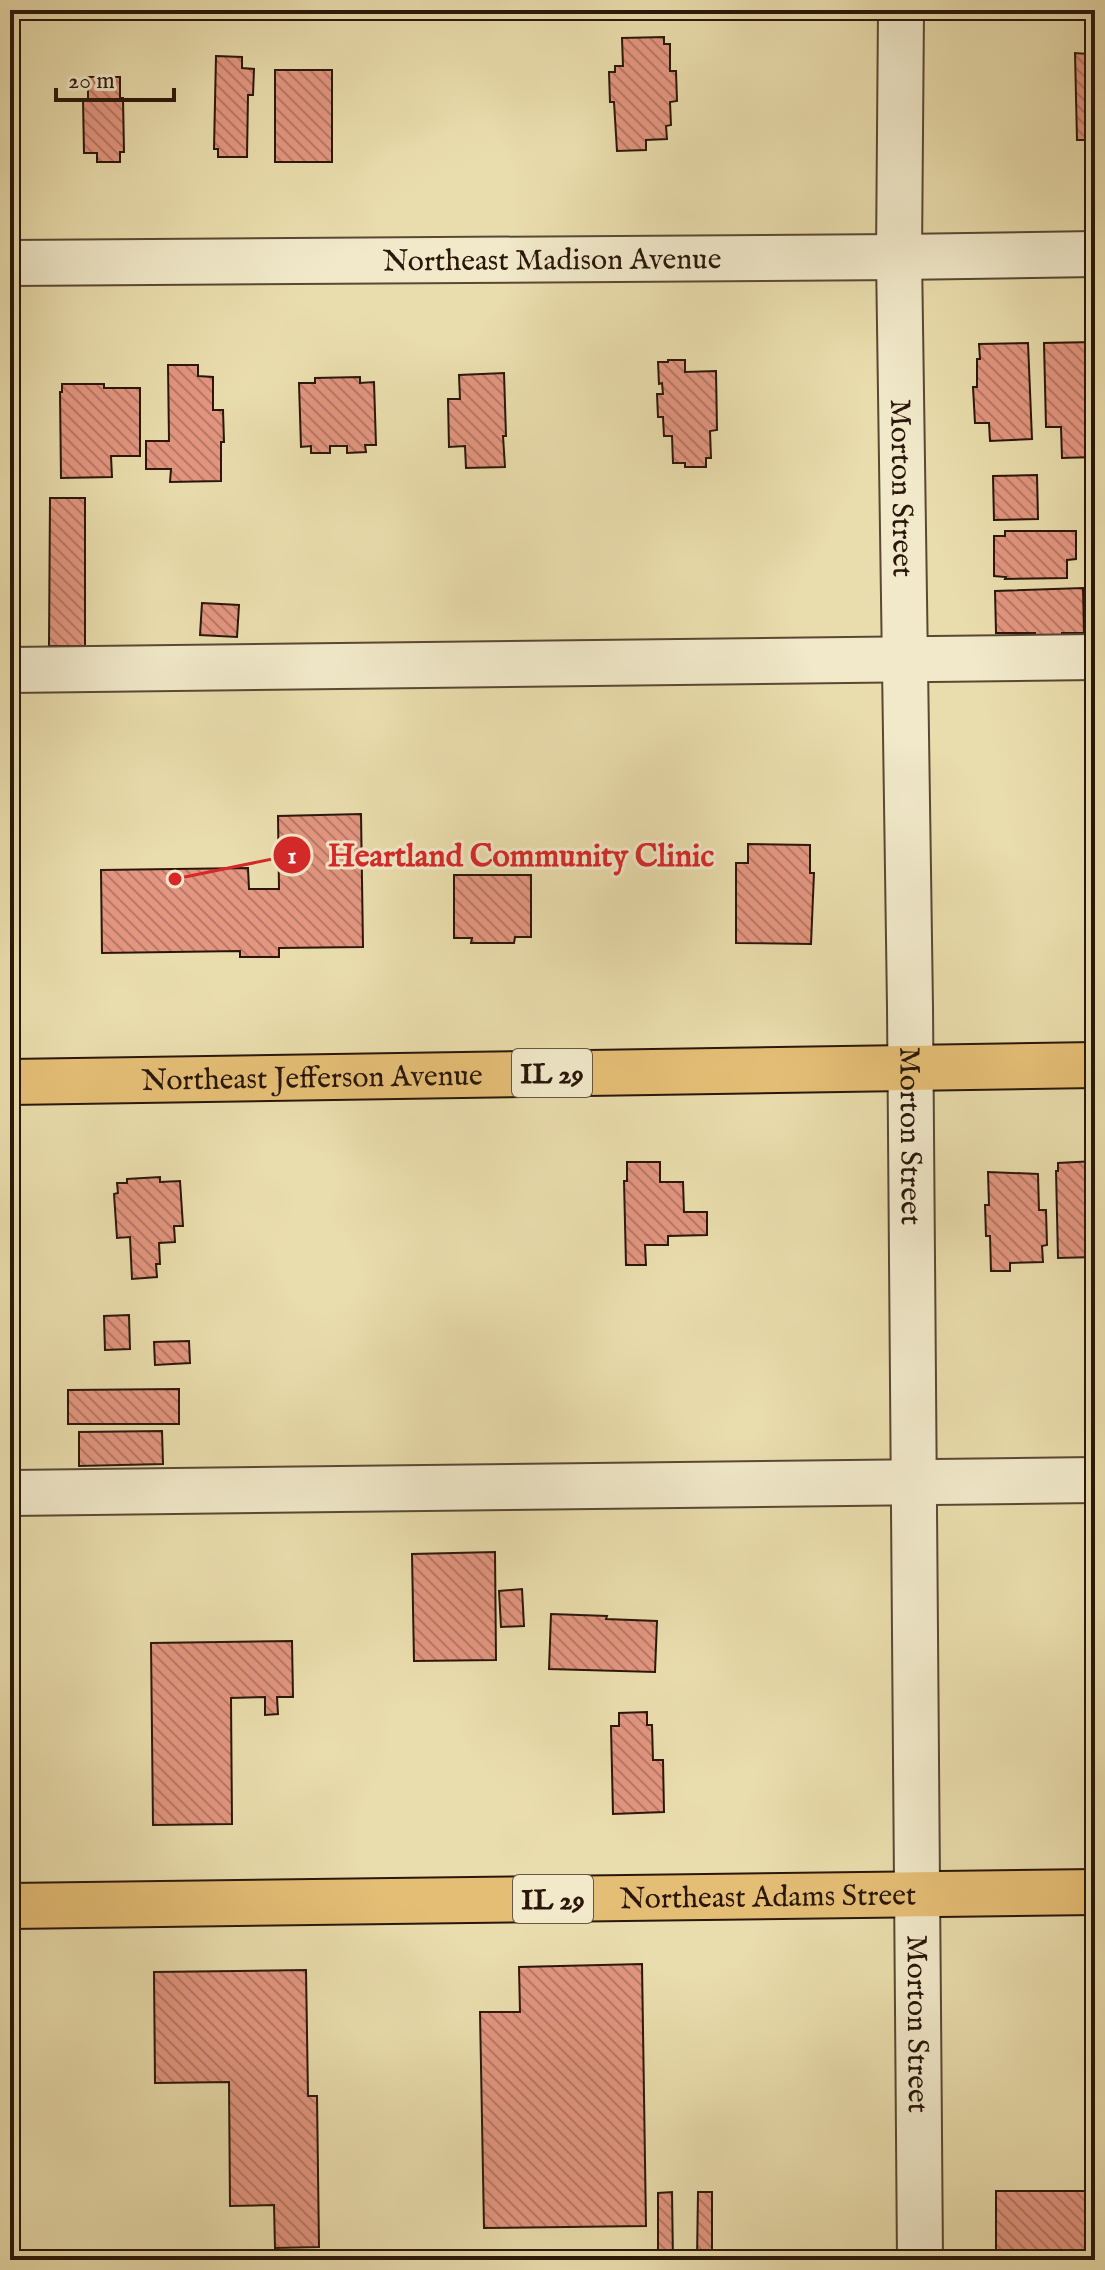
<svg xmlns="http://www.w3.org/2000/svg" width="1105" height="2270" viewBox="0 0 1105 2270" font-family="'IM FELL English',serif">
<defs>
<pattern id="building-back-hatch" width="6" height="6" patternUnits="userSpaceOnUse" patternTransform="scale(2)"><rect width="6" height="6" fill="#e39680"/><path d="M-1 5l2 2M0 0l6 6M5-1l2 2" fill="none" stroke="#b87967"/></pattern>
</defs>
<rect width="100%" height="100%" fill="#eaddad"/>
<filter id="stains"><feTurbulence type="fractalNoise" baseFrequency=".0025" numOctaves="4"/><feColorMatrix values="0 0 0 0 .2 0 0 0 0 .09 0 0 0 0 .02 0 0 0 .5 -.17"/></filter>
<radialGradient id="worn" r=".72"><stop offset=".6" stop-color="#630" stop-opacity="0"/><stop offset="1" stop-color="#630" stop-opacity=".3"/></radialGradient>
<!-- building -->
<path fill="url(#building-back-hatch)" stroke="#2a170a" stroke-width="2" d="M664 37V44H670V71H676L677 101 670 102 671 125 666 126 667 139 646 140V150L617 151 614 102H610L609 72H615V66H623L622 38Z
M1087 44H1095V140H1077L1075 53 1088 54Z
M216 56 242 57V68L254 69 253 95H248L247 157H218V149H214Z
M275 70H332V162H275Z
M88 77H120V98H123L124 152H120V162H97V153H84L83 99H88Z
M1095 342V457L1062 458 1061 427H1046L1044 343Z
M1028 343 1032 439 990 441 989 423H975L973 387H977V359H980L979 344Z
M668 360H685V372L716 371 717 430 710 431 711 458H706V467H685V463H673L672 436H664L663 417H658L657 394H663L662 383 659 384 658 362H668Z
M168 365H198V376L213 377V410H223L224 442H221V481L170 482 171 469H146V441H169Z
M504 373 506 436H503L505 467 466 468 465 446 449 447 448 399H460L459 375Z
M360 377V383L374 382 376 445H365L366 452 347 453V446H330V453H311V446L301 447 299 383H315V378Z
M62 384H104V388H140V456H111L112 477 61 478 60 392H62Z
M1037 475 1038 519 994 520 993 476Z
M50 498H85V646H49Z
M1005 531H1076V559L1067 560V578L1005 579 1006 577 994 576V536H1005Z
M1083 588 1084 633H1062V637H1035V633H996L995 591Z
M202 603 239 605 237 637 200 635Z
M361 814 363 947 279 948V957H240V951L102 953 101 870 248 868 249 889H279L278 816Z
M748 844 810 845V873H814L811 944 736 943V863H748Z
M454 875H531V937H515L514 943H471L472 938H454Z
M1095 1161V1257L1058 1258 1056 1171H1058V1163Z
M627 1162H660V1182H683L684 1212H707V1235L668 1236V1245H645L646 1265H626L624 1181H627Z
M988 1172 1038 1174 1039 1210H1046L1047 1245 1042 1246 1043 1262 1010 1263V1271H991L990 1236H986L985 1205H989Z
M160 1177V1182L180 1181 183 1226H174L175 1242 159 1243 160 1264H156L157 1277 132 1279 130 1237 117 1238 114 1194 118 1193 117 1183H127V1179Z
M129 1315 130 1349 105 1350 104 1316Z
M189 1341 190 1363 155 1365 154 1342Z
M179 1389V1424H68V1390Z
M162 1431 163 1464 79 1466V1432Z
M495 1552 496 1660 414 1661 412 1554Z
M522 1589 524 1626 501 1627 499 1591Z
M551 1614 607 1616 606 1619 657 1621 655 1672 549 1669Z
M292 1641 293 1697H277L278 1714 265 1715V1697L231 1698 232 1824 153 1825 151 1643Z
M647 1712V1725H652L653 1760H663L664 1812 613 1814 611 1726H619V1713Z
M642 1964 646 2226 484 2228 480 2012H520L519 1967Z
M306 1970 308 2096H317L319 2247 275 2248 274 2205 230 2206 229 2082 155 2083 154 1972Z
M996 2191H1087V2260H996Z
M672 2192 673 2260H658V2193Z
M698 2192H712V2260H697Z"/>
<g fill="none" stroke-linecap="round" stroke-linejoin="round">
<defs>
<g id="minor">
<path id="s1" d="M901 10 899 257 910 1007 920 2260"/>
<path id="s2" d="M10 263 899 257 1095 254"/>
<path d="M10 670 1095 657"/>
<path d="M10 1493 1095 1480"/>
</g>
<g id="major">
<path id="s3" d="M10 1082 1095 1065"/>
<path id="s4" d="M10 1906 1095 1892"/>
</g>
</defs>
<!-- minor casing -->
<use href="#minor" stroke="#5a4833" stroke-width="48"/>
<!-- major casing -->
<use href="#major" stroke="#2a170a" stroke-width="48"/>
<!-- minor -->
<use href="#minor" stroke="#f1e9ca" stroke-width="44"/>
<!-- major -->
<use href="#major" stroke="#e5be76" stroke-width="44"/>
</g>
<g text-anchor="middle" stroke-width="6" stroke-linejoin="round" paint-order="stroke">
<!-- shield labels -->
<g fill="#f1e9ca" stroke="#665644" stroke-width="2">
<rect x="512" y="1049" width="80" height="48" rx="6"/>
<rect x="513" y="1875" width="80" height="48" rx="6"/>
</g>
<g font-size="28" font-weight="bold" fill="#2a170a">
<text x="552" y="1083">IL 29</text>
<text x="553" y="1909">IL 29</text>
</g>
<!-- street labels -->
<g font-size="30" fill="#2a170a" stroke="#f1e9ca">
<text dy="10" stroke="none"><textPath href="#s2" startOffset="542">Northeast Madison Avenue</textPath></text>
<text dy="10" stroke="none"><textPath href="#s1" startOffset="478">Morton Street</textPath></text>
<text dy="10" stroke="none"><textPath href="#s3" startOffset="302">Northeast Jefferson Avenue</textPath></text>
<text dy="10" stroke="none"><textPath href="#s1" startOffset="1126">Morton Street</textPath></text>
<text dy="10" stroke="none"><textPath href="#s4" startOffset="758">Northeast Adams Street</textPath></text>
<text dy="10" stroke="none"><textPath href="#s1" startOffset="2014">Morton Street</textPath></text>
</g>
</g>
<!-- callouts -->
<path fill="none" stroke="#d62828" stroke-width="3" d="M175 879L292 855"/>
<g fill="#d62828" stroke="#f1e9ca" stroke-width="3">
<circle cx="175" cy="879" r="8"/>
<circle cx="292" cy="855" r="20"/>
</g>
<g font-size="24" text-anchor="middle" font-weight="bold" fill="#fff">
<text x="292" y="863">1</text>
</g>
<g font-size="32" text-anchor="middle" font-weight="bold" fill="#d62828" stroke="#f1e9ca" stroke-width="6" stroke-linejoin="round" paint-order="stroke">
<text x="521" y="866">Heartland Community Clinic</text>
</g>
<!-- margin -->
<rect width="1105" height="2270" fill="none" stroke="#eaddad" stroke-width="40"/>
<rect x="12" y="12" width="1081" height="2246" fill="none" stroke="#2a170a" stroke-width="4"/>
<rect x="20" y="20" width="1065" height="2230" fill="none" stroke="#2a170a" stroke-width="2"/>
<!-- scale -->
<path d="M56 88v12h118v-12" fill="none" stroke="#2a170a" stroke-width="4"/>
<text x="68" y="88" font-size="24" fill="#2a170a" stroke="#f1e9ca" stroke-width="6" paint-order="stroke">20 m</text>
<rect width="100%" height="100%" filter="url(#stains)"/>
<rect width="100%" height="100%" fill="url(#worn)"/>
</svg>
